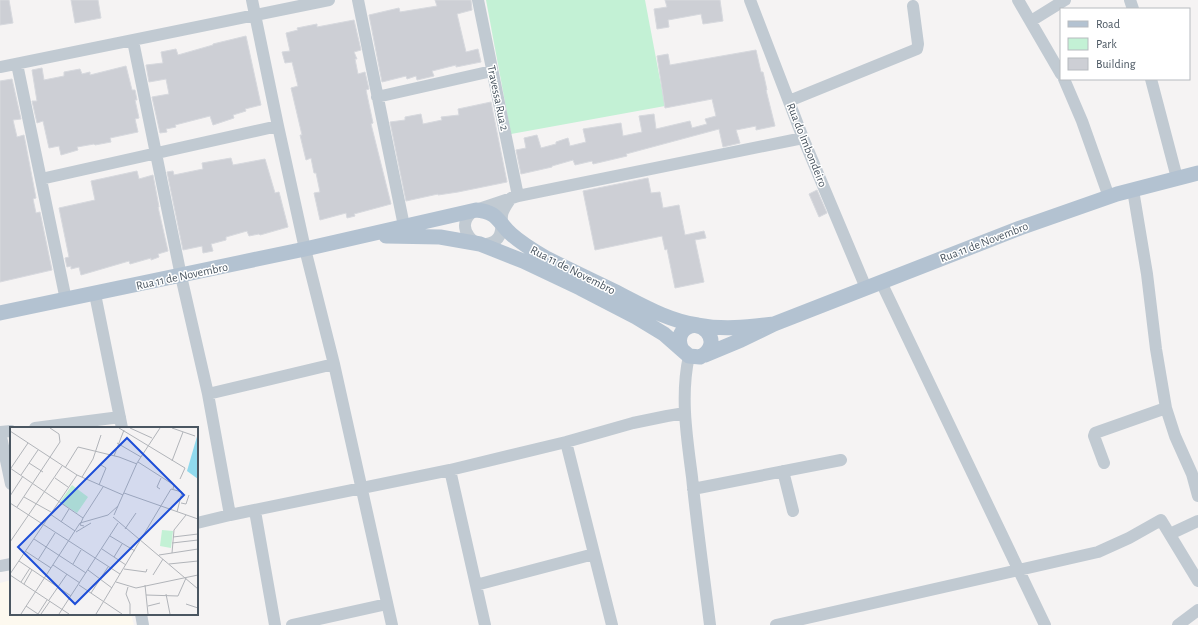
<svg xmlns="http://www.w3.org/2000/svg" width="1198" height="625" viewBox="0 0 1198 625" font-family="'Alegreya Sans',sans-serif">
<rect width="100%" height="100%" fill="#f5f3f3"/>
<!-- commercial -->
<path fill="#fdf9ef" d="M11 580V614H131L134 625H0V583Z"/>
<!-- green -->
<path fill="#c3f1d5" d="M486 0H645L665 106 511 134Z"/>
<!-- building -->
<path fill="#cdcfd5" stroke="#d7d9de" d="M0 0H9L13 23 0 25Z
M71 0H98L101 18 75 23Z
M435 0H471L472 10 457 14 466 52 478 49 481 62 456 67V65L432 71 434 76 417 80 416 76 407 79 406 76 382 82 369 15 399 8 400 12 437 6Z
M665 0H720L723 21 703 24 701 14 668 20 669 27 657 29 654 9 667 7Z
M354 20 361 50 354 52 357 59H355L358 74 365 72 369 89 366 90 373 123 371 124 391 204 354 214 355 216 347 218 346 213 320 220 314 193 320 192 316 173H314L311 158 306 160 300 135H302L291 88 298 86 292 62 285 63 282 52 290 51 286 33 298 30 297 28 317 24V27Z
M246 36 261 105 245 109 246 111 233 115 234 118 213 125 210 116 175 125 176 127 166 129 167 132 160 133 152 97 169 94 166 79 149 82 146 65 163 63 161 52 176 49 178 55 213 45V44Z
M756 50 761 72H763L767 90H766L775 126 756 130V126L736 130 740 143 723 147 719 129 626 154 627 156 593 164 592 161 575 165 573 160 552 166V167L521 174 516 150 526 148 524 138 537 135 541 148 556 144V142L568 138 570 146 586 142 583 129 621 123 623 136 642 132 639 116 654 114 656 129 690 121 692 128 707 124 705 119 716 116 712 99 665 108 657 56 668 54 670 65Z
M126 66 132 90H135L137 100H135L139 118 135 119 138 132 110 138 111 142 95 145 94 144 77 147 78 150 61 155 59 146 49 148 43 121 37 123 32 101H37L32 70 42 68 44 80 64 76V72L80 69 82 74 90 72V75Z
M12 79 21 119 13 120 17 137 24 135 36 198 33 199 36 213 40 212 52 270 0 282V81Z
M491 102 507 182 458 192 438 195V194L406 201 390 122 405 120V117L421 114 423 124 442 120 441 117 459 115 458 109Z
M231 158 233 165 265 159 275 193 279 192 288 227 260 235 259 234 249 236 247 231 226 237V240L211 244 213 251 203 253 202 246 183 250 167 172 173 171 174 175 203 169 202 163Z
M137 171 139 179 153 175 159 207H158L168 251 158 254 159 257 151 260V258L130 264 129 261 81 275 79 267 71 269V266L67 267 65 258 69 257 59 208 95 200 91 181Z
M648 178 651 193 660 192 663 208 679 205 685 235 704 231 706 238 695 240 704 282 675 288 667 249 665 250 662 236 595 250 583 191Z
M817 190 827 213 819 217 809 194Z"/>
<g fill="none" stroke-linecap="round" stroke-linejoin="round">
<!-- minor -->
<path stroke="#c1cad2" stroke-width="12" d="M252 0 278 126 305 249 334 364 392 625
M358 0 404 226
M478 0 518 196
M750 0 803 138 866 288
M1018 0 1061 74
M1130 0 1133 9
M1031 21 1065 0
M133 41 181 276 208 394 230 515
M17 64 66 300
M0 67 329 0
M1064 79 1082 121 1109 197
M1151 79 1177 178
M377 97 492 71
M789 101 917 49 918 44 913 6
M41 179 278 126
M1133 190 1147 274 1156 349 1166 408 1175 436 1192 474 1198 496
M511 198C507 204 503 209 502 215 501 227 504 241 487 244 473 247 460 230 467 218 469 214 473 212 476 210L518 196 803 138
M881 282 1045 625
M95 294 122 428
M689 356C680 396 687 438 692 477 697 527 704 576 710 625
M208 394 334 364
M35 428 120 417
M11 431 0 432 11 484
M566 442 612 625
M1104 463 1094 436 1095 433 1166 408
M450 470 485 625
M783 471 793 511
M693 489 841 460
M255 511 275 625
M197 523 230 515 450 470 566 442 633 423 667 416 685 413
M1170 534 1198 521
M0 566 11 564
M476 585 594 554
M141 614 143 625
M292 625 387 604
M776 625 1098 552 1129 538 1161 520 1198 581
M1178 625 1198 610"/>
<!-- major -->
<path stroke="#b3c2d1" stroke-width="15" d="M386 236 440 237 480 244 523 261 580 288 636 317 664 334 689 356 700 357C727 343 698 312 682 332 678 338 679 344 682 350
M0 313 305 249 476 210C498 212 497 221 511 234 522 244 534 251 546 258 568 269 591 280 614 291 640 304 668 321 698 325 724 330 748 327 774 324
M705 355 741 340 774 324 1020 228 1117 194 1198 173"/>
</g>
<g text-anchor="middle" stroke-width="3" stroke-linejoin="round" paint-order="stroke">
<!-- street labels -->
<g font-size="12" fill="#4a5661" stroke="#fff">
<text transform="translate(498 98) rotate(78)" y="4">Travessa Rua 2</text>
<text transform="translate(807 145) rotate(68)" y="4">Rua do Imbondeiro</text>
<text transform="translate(984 242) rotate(-21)" y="4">Rua 11 de Novembro</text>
<text transform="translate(573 270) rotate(27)" y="4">Rua 11 de Novembro</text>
<text transform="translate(182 276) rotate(-12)" y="4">Rua 11 de Novembro</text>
</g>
</g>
<!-- overview -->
<g transform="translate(10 427)">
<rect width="188" height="188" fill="#f5f3f3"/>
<path d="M62 58 78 70 67 86 50 75ZM152 103 163 104 161 121 150 119Z" fill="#c3f1d5"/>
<path d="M188 6V52L177 44Z" fill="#90daee"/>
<path fill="none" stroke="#b1b4b9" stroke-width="1" d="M109 1 175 41 170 52M120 1 142 11M162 1 185 9M0 4 67 48 113 68M107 16 131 30M104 29 114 3M162 34 173 5M128 35 164 58 163 62M19 36 33 45M0 41 73 91M1 41 18 16M55 41 68 20 109 30 127 37M11 48 28 23M72 50 83 32 91 8M45 51 58 60M89 58 96 41 91 38M150 62 147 60 151 51M114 66 188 92M0 69 13 49M14 70 41 85M0 76 110 147M171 76 176 77 179 68M7 80 50 15 49 7 40 1M40 87 65 104M104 88 127 36 150 1M103 90 188 162M51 95 59 82M74 99 70 98 73 91 93 60M115 102 126 86M66 105 81 96M100 109 125 124M163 110 188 107M24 112 76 146M0 115 52 39M162 116 188 113M92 122 116 138M15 124 41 141M162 126 164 103 176 88M149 128 188 122M104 130 112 117M28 133 45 106M9 134 61 169M63 137 71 123M159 137 188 134M43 138 70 156M114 142 136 145 137 142M78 143 102 161M0 147 67 48M0 148 59 187M143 148 153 132M11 155 20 141M106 155 126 161 188 148M14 157 22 143M69 158 112 187M135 158 138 187M118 160 116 167 120 177V187M81 166 98 140M156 167 160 187M136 168 168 169 176 151M39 173 57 147M176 177 188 181M16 179 28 187M138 179 150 176M11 187 70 96 98 88 108 79M28 187 37 173M31 187 40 174M49 187 108 96M86 187 161 62 172 65 167 85"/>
<path fill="#1d4ed8" fill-opacity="0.15" stroke="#1d4ed8" stroke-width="2" d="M117 11 174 68 65 177 8 120Z"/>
<rect width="188" height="188" fill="none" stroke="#4a5661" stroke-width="2"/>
</g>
<!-- legend -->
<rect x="1060" y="8" width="130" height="72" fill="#ffffff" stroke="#b7bbc0"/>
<rect x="1068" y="21" width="20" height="6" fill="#b3c2d1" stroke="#b7bbc0"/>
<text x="1096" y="28" font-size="12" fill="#4a5661">Road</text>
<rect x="1068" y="38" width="20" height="12" fill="#c3f1d5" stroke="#b7bbc0"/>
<text x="1096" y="48" font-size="12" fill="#4a5661">Park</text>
<rect x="1068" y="58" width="20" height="12" fill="#cdcfd5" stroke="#b7bbc0"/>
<text x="1096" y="68" font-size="12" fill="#4a5661">Building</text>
</svg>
